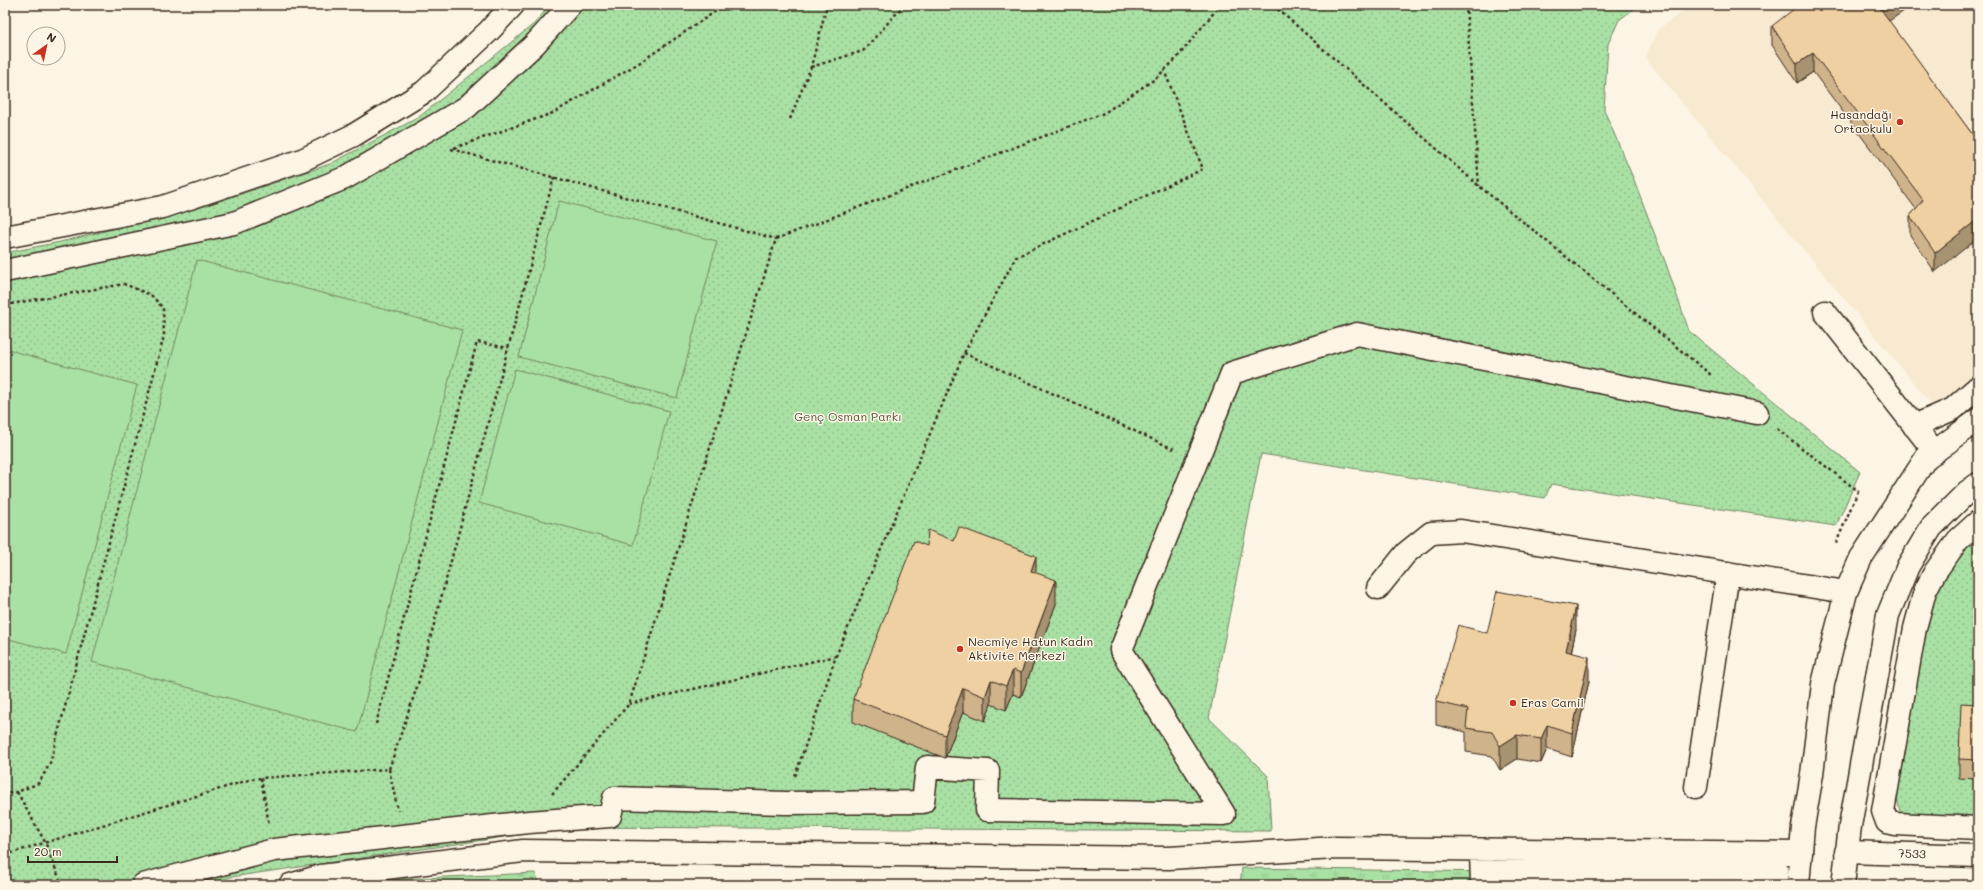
<svg xmlns="http://www.w3.org/2000/svg" width="1983" height="890" viewBox="0 0 1983 890" font-family="Mali,sans-serif">
<defs>
<pattern id="grass-tufts" width="24" height="20" patternUnits="userSpaceOnUse"><rect width="24" height="20" fill="#a9e0a4"/><path d="M3 7l-1-3M5 7V3M7 7l1-3M15 17l-1-3M17 17v-4M19 17l1-3" fill="none" stroke="#92c08d"/></pattern>
<pattern id="park-dots" width="8" height="8" patternUnits="userSpaceOnUse"><rect width="8" height="8" fill="#a9e0a4"/><path d="M2 2h.1M6 6h.1" fill="none" stroke="#92c08d" stroke-width="1.8" stroke-linecap="round"/></pattern>
</defs>
<rect width="100%" height="100%" fill="#fcf5e5"/>
<filter id="ink" filterUnits="userSpaceOnUse"><feTurbulence type="fractalNoise" baseFrequency=".025" numOctaves="2"/><feDisplacementMap in="SourceGraphic" scale="8" xChannelSelector="R" yChannelSelector="G"/><feConvolveMatrix kernelMatrix="1 2 1 2 8 2 1 2 1" color-interpolation-filters="sRGB"/></filter>
<g filter="url(#ink)">
<!-- built -->
<path fill="#f8ead1" d="M1692 5H1978V377L1936 410 1645 58 1658 29Z"/>
<!-- grass -->
<path fill="url(#grass-tufts)" stroke="#728561" d="M1242 868 1494 872 1777 870 1775 885H1240Z
M536 873 538 885H373L400 879Z"/>
<!-- park -->
<path fill="url(#park-dots)" stroke="#728561" d="M550 5H1639L1619 20 1608 44 1604 110 1634 180 1666 264 1689 331 1860 472 1836 526 1551 484 1545 498 1261 454 1209 718 1268 776 1271 831 573 827 231 877 204 885H5V253L60 242 199 208 330 164 419 117 535 23Z
M1978 528V816H1909L1900 812 1895 788 1932 588Z"/>
<!-- garden -->
<path fill="#a9e0a4" stroke="#728561" d="M559 201 717 241 677 398 519 357Z
M197 260 462 330 357 732 92 662Z
M5 349 137 385 66 654 5 638Z
M515 369 669 411 633 545 479 503Z"/>
<g fill="none" stroke-linecap="round" stroke-linejoin="round">
<defs>
<path id="minor" d="M5 237 163 207 302 160 354 135 424 92 489 31 513 5
M5 271 234 223 345 178 467 107 535 44 570 5
M1825 312 1935 452
M1914 426 1953 409 1978 387
M1978 522 1958 540 1935 572 1925 591 1915 628 1883 811 1887 822 1896 824 1978 828
M1378 588 1406 553 1431 533 1461 531 1846 592
M1696 787 1728 573
M1481 852 1482 885
M1846 852 1978 856
M1494 872 1777 870 1775 885
M143 885 274 850 529 822 610 816 614 798 786 803 923 802 927 767 988 771 987 810 1224 814 1121 650 1232 373 1357 334 1757 413
M290 885 321 876 523 851 1169 858 1335 848 1801 853"/>
<path id="major" d="M1798 885 1803 827 1812 774 1823 684 1846 592 1861 558 1926 458 1978 420
M1843 885 1850 826 1888 615 1908 566 1931 528 1967 492 1978 484"/>
</defs>
<!-- minor casing -->
<use href="#minor" stroke="#3b2a1e" stroke-width="25"/>
<!-- major casing -->
<use href="#major" stroke="#3b2a1e" stroke-width="25"/>
<!-- path -->
<path stroke="#3b2a1e" stroke-width="2.5" stroke-dasharray="3 3" stroke-linecap="butt" d="M1273 5 1479 186 1711 375
M1466 5 1479 186
M811 67 863 51 904 5
M790 119 811 67 827 5
M454 148 553 113 639 63 725 5
M451 149 776 239
M5 305 124 284 151 295 163 308 164 336 50 763 39 783 17 792 5 793
M964 353 1174 449
M1777 429 1858 491 1835 546
M629 704 836 656
M376 724 477 342 508 348
M389 769 418 684 554 177
M795 776 836 656 964 353 1016 257 1203 169 1164 70
M261 778 269 825
M17 792 45 842 62 885
M552 794 629 704 776 239 1104 113 1155 79 1176 59 1220 5
M5 855 252 779 261 778 389 769 398 811"/>
<!-- minor -->
<use href="#minor" stroke="#fcf5e5" stroke-width="22"/>
<!-- major -->
<use href="#major" stroke="#fcf5e5" stroke-width="22"/>
</g>
<!-- wall -->
<path fill="#ceb38b" stroke="#3b2a1e" d="M1889 21 1978 142 1935 272 1910 235V216L1916 209 1813 72 1797 83 1772 45V26Z
M927 546 1036 573 1056 604 1021 697 1013 694 1006 710 991 704 985 721 963 712 945 758 853 722V699Z
M1576 630 1571 653 1589 681 1572 757 1547 749 1541 763 1517 759 1500 770 1492 756 1466 752V732L1436 725V702L1487 633Z
M1978 704V779L1959 778V759Z"/>
<!-- shaded-wall -->
<path fill="#a79271" stroke="#3b2a1e" d="M1885 5H1913L1880 27V8Z
M1813 53V72L1797 83V64Z
M1978 219V238L1935 272V253Z
M1036 556V580L1031 571Z
M1056 580V604L1021 697V673Z
M1576 606V630L1566 675V651Z
M1589 657V681L1572 757V733Z
M1013 670V694L1006 710V686Z
M991 680V704L985 721V697Z
M963 688V712L945 758V735Z
M1547 725V749L1541 763V739Z
M1517 735V759L1500 770V746Z"/>
<!-- building -->
<path fill="#efd0a2" stroke="#3b2a1e" d="M1799 5H1885L1880 8 1978 142V219L1935 253 1910 216 1923 200 1813 53 1797 64 1772 26Z
M959 527 1036 556 1031 571 1056 580 1021 673 1013 670 1006 686 991 680 985 697 963 688 945 735 853 699 914 541 927 546 928 530 954 541Z
M1497 591 1576 606 1566 651 1589 657 1572 733 1547 725 1541 739 1517 735 1500 746 1492 732 1466 728 1468 709 1436 702 1458 625 1487 633Z
M1961 703 1978 704V760L1959 759Z
M907 884H952V885H907Z"/>
</g>
<!-- markers -->
<g fill="#c8321e" stroke="#fcf5e5" stroke-width="1.5">
<circle cx="1900" cy="122" r="4"/>
<circle cx="960" cy="649" r="4"/>
<circle cx="1513" cy="703" r="4"/>
</g>
<g text-anchor="middle" stroke-width="3" stroke-linejoin="round" paint-order="stroke">
<!-- poi labels -->
<g font-size="12" fill="#3b2a1e" stroke="#fcf5e5" text-anchor="start">
<text x="1892" y="119" text-anchor="end">Hasandağı<tspan x="1892" dy="14">Ortaokulu</tspan></text>
<text x="968" y="646">Necmiye Hatun Kadın<tspan x="968" dy="14">Aktivite Merkezi</tspan></text>
<text x="1521" y="707">Eras Camii</text>
</g>
<!-- park labels -->
<g font-size="12" fill="#565840" stroke="#fcf5e5">
<text x="848" y="421">Genç Osman Parkı</text>
</g>
<!-- street labels -->
<g font-size="12" fill="#3b2a1e" stroke="#fcf5e5">
<text transform="translate(1912 854) rotate(2)" y="4">7533</text>
</g>
</g>
<!-- margin -->
<rect width="1983" height="890" fill="none" stroke="#fcf5e5" stroke-width="20"/>
<rect x="10" y="10" width="1963" height="870" fill="none" stroke="#3b2a1e" stroke-width="1.5" filter="url(#ink)"/>
<!-- north arrow -->
<g transform="translate(46 46) rotate(33)"><circle r="19" fill="#fcf5e5" stroke="#afa495"/>
<path d="M0-3L7 15L0 10L-7 15Z" fill="#c8321e"/>
<text y="-6" font-size="11" font-weight="bold" text-anchor="middle" fill="#3b2a1e">N</text>
</g>
<!-- scale -->
<path d="M28 856v6h89v-6" fill="none" stroke="#3b2a1e" stroke-width="2"/>
<text x="34" y="856" font-size="12" fill="#3b2a1e" stroke="#fcf5e5" stroke-width="3" paint-order="stroke">20 m</text>
</svg>
